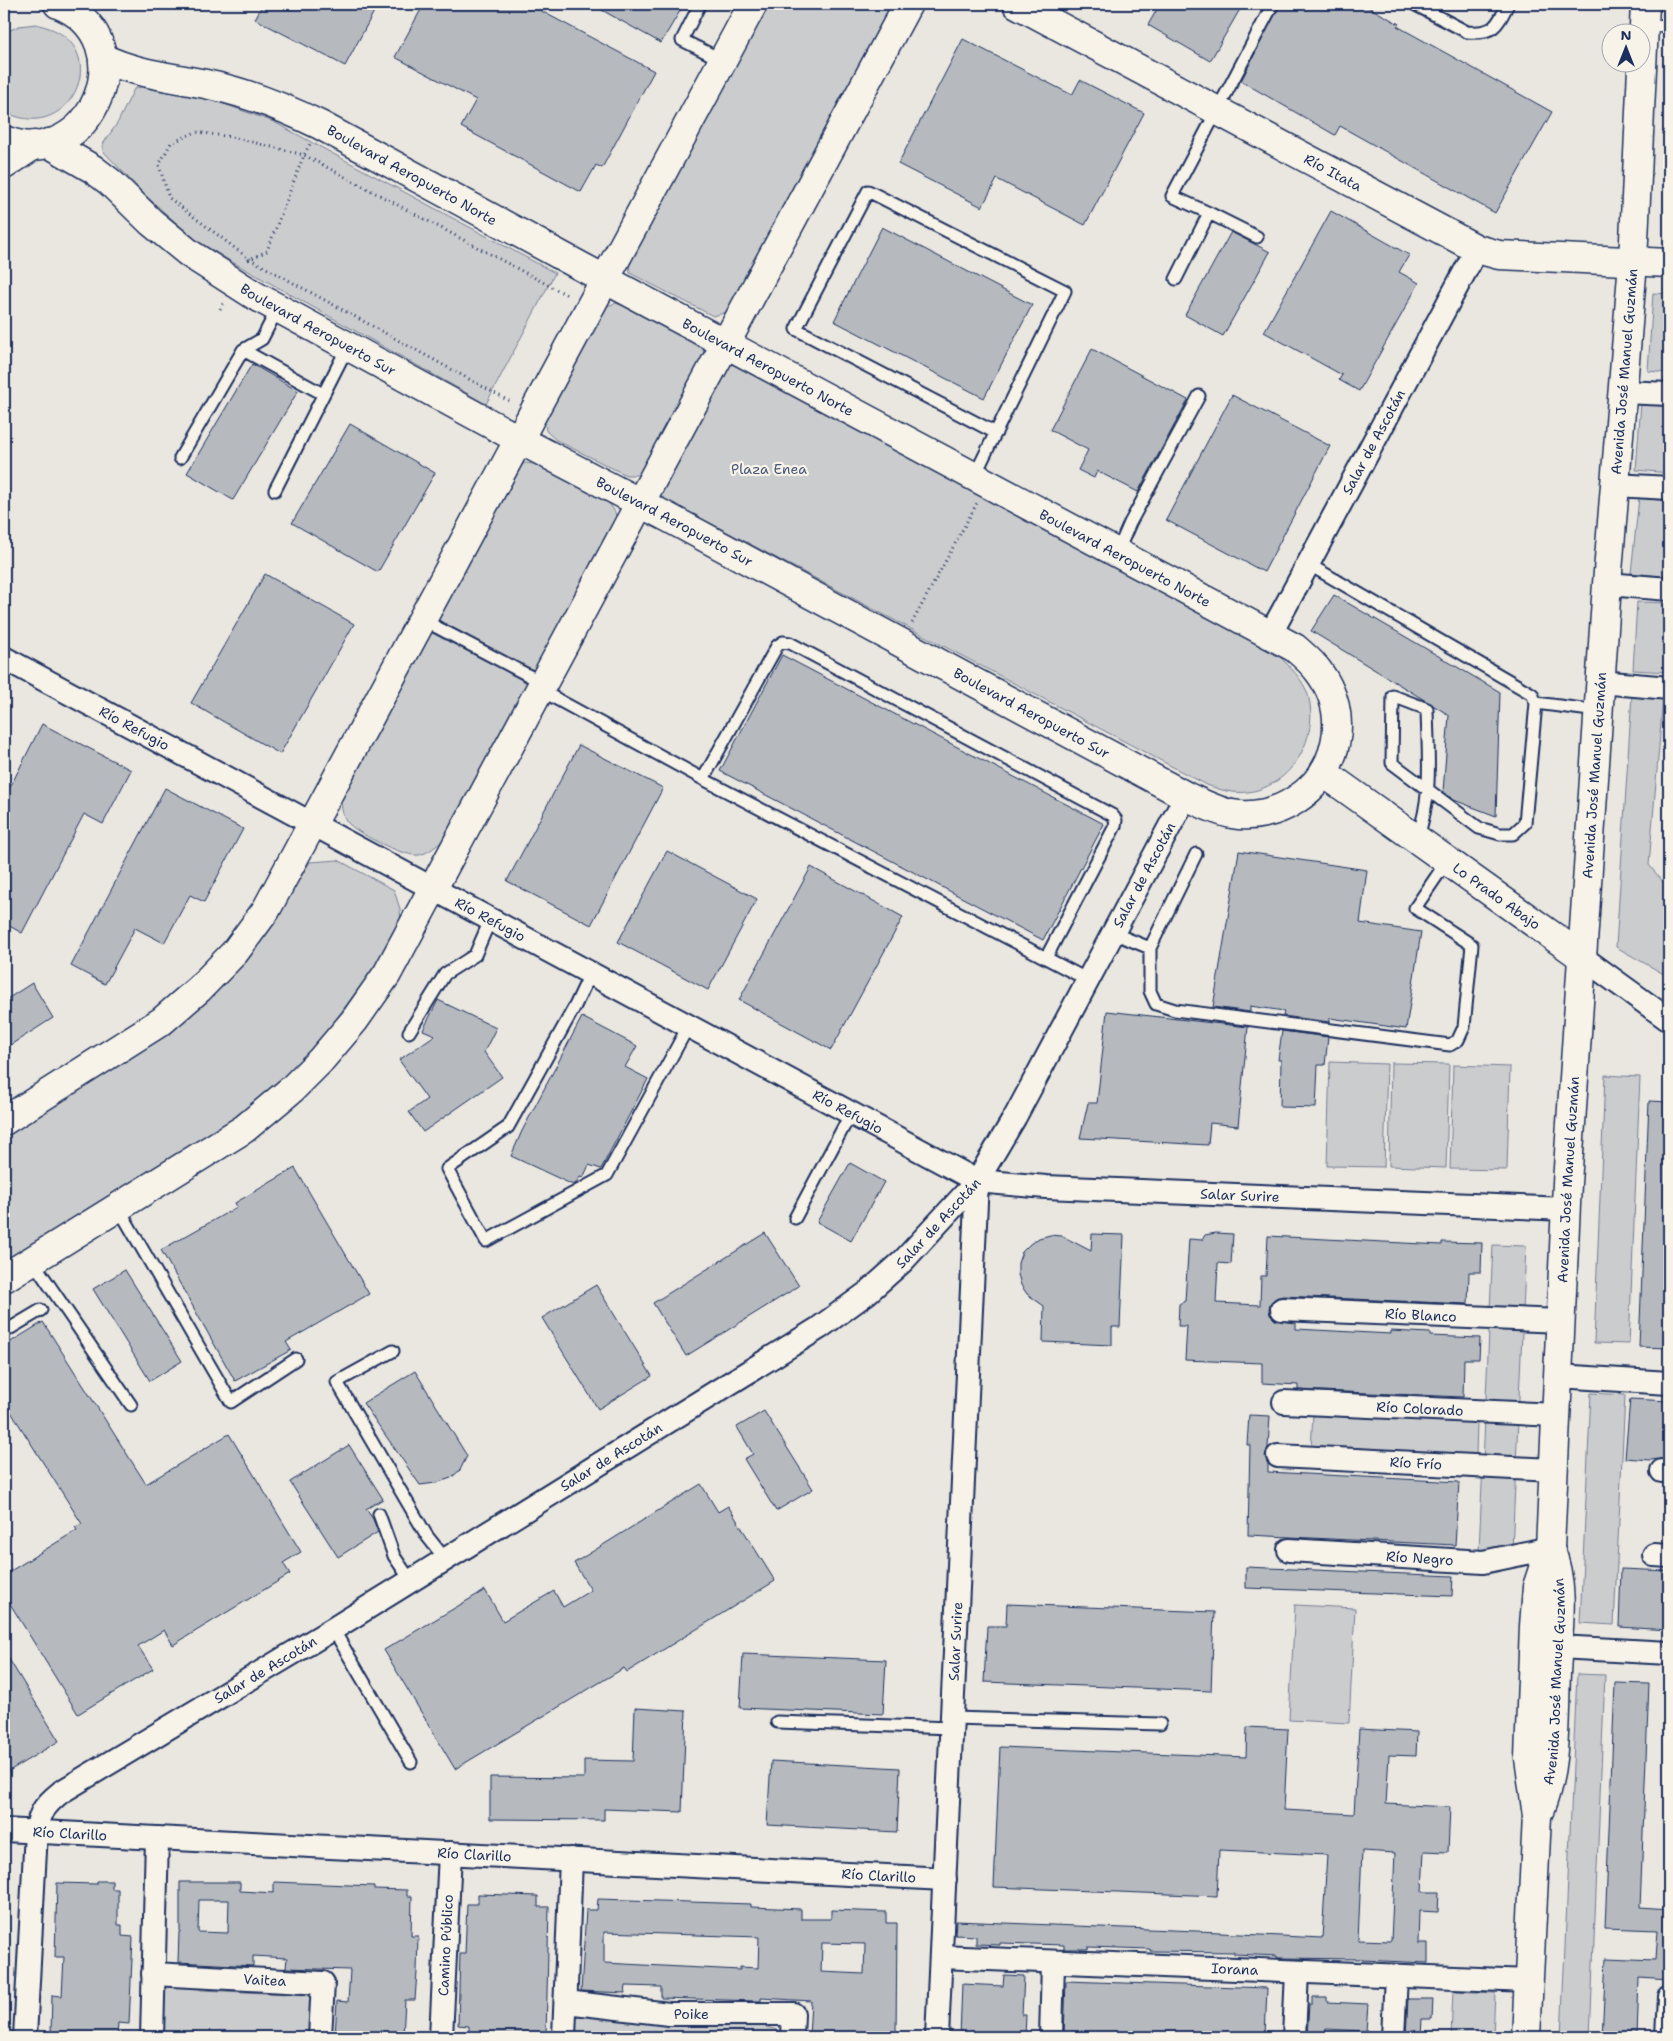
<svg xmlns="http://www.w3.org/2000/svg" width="1673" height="2041" viewBox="0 0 1673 2041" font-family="'Shantell Sans',sans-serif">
<rect width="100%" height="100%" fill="#eae7e0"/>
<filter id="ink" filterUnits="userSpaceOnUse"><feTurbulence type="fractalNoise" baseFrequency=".02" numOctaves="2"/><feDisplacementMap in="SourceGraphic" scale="10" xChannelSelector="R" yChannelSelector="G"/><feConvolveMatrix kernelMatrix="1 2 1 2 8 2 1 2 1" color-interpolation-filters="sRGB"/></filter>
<g filter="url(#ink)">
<!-- green -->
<path fill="#cbcccd" stroke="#737e96" d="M766 4H897L730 309 724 313 713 316 630 273 629 259Z
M36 24C46 27 55 29 64 36 100 64 72 123 29 119 20 118 11 116 4 110V33L19 26Z
M141 87 213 100 274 122 555 273 486 404 227 259 196 240 173 220 144 194 103 151V144L118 122 134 89Z
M1653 293 1669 294V373L1648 371Z
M615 303 626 306 702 347 705 357 644 472 636 475H626L556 440 546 431 545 421 605 307Z
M730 363 1278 655C1290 667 1303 679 1308 695 1320 737 1292 786 1248 792 1234 794 1220 790 1207 785L659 496Z
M1641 402 1669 405V473L1636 470Z
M525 463 534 464 609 503 615 512 617 522 445 839C437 845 429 853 419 855 406 858 350 831 345 819 341 811 341 801 342 792L519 466Z
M1639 498 1669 501V577L1631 573Z
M1637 602 1669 603 1667 672 1633 670Z
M1632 694 1663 699 1649 865 1669 889V977L1616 947Z
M338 860 394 890 400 909 401 925 389 948 319 1042 284 1078 238 1116 4 1266V1132L85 1084 213 995 267 933 310 862Z
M1330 1062 1387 1064 1384 1167 1327 1166Z
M1391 1063 1449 1064 1446 1168 1389 1166Z
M1453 1065 1510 1067 1507 1170 1450 1169Z
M1605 1075 1640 1077 1629 1344 1594 1343Z
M1493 1245 1526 1246 1512 1551 1479 1550Z
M1591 1393 1625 1395 1614 1625 1580 1623Z
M1313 1415 1477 1422 1476 1456 1311 1448Z
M1295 1605 1355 1608 1349 1723 1289 1720Z
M1577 1674 1605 1675 1590 2037H1561Z
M167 1981 188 1983 201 1990 308 1995 314 1999 313 2037H159L161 1988Z
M1453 1991 1495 1993 1493 2037H1451Z
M583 2014 664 2022 762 2026 781 2031V2037H574V2020Z"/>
<!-- building -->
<path fill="#b6babf" stroke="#1b2f5e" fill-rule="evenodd" d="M263 4H378L345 66 255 19Z
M424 4H528L654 71 602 168 596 165 581 192 461 127 476 100 395 57Z
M591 4H684L661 43Z
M1160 4H1243L1210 61 1148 25Z
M1280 4H1363L1399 24 1397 26 1552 112 1495 213 1340 126 1335 135 1241 81Z
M963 39 1072 95 1080 80 1144 113 1085 225 997 179 982 207 898 164Z
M1331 211 1409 255 1399 272 1419 283 1359 391 1339 380 1342 375 1264 332Z
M882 227 1032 305 984 398 834 321Z
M1231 232 1270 252 1223 336 1185 315Z
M1092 349 1188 400 1138 492 1097 471 1094 478 1078 470 1088 450 1050 430Z
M252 364 298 391 233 500 187 473Z
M1232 395 1330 446 1264 572 1166 520Z
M350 424 435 473 378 572 292 523Z
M265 574 354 624 280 754 191 703Z
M1334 595 1500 692 1496 816 1454 800 1443 792 1449 715 1311 631Z
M782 655 1104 824 1043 940 720 771Z
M42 724 131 770 103 824 84 814 22 933 4 923V799Z
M579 745 663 788 591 925 507 881Z
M165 788 243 829 204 902 190 895 164 943 135 928 105 984 71 966Z
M667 851 757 899 708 990 618 942Z
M1239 851 1367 870 1360 923 1421 932 1406 1029 1330 1018V1022L1283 1016 1284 1011 1250 1006V1012L1213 1007Z
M811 867 903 917 831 1050 739 1000Z
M32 983 53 1018 4 1049V1001Z
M438 1000 496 1028 484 1052 502 1077 423 1132 409 1112 427 1099 399 1060 435 1035 423 1030Z
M1107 1011 1248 1027 1238 1126 1210 1123 1208 1145 1080 1138 1088 1103H1097Z
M582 1017 637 1046 625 1067 648 1079 601 1169 589 1165 583 1178 580 1177 576 1183 573 1185 511 1156 522 1131Z
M1282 1031 1328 1037 1325 1065H1318L1316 1108 1280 1107 1281 1060H1278Z
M1649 1101 1669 1102V1348L1639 1347Z
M850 1163 884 1182 851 1241 817 1222Z
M295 1168 369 1294 286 1342 291 1350 235 1381 161 1250 237 1207 235 1203Z
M765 1233 799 1286 686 1356 653 1303Z
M1216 1233 1233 1234 1231 1264 1218 1263 1216 1303 1260 1305 1261 1276H1266L1268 1236 1442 1245V1242L1482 1243 1481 1272H1469L1468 1304 1283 1296 1276 1298 1271 1302 1269 1308 1270 1315 1275 1320 1296 1323V1329L1391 1334V1331L1430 1333V1336L1480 1338 1479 1359H1464L1463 1397 1298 1390V1385L1262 1383V1363L1185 1360 1187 1326H1178L1179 1304 1185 1301 1189 1239 1202 1240 1205 1235Z
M1092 1234 1124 1235 1120 1327H1112V1345L1043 1342 1044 1306 1027 1294 1021 1285 1018 1274V1263L1022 1252 1030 1244 1039 1238 1050 1235 1062 1236 1091 1251Z
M125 1270 182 1361 150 1381 93 1289Z
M596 1285 652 1376 598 1409 542 1318Z
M43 1322 146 1484 229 1434 301 1552 283 1563 290 1574 173 1645 164 1630 138 1646 153 1669 78 1714 4 1594V1575L77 1530 75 1527 82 1524 4 1401V1346Z
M415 1371 467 1456 460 1470 451 1478 436 1483 420 1485 363 1403Z
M1630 1399 1669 1401V1458L1650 1460 1625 1458Z
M764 1411 813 1489 776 1511 744 1459 753 1454 737 1427Z
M1249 1415 1270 1416 1268 1447 1265 1456 1268 1464V1472L1459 1482 1455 1545 1248 1535 1250 1445H1247Z
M349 1445 383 1499 366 1509 373 1519 378 1532 338 1557 290 1482Z
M701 1484 718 1512 728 1506 775 1581 627 1672 624 1668 455 1769 384 1650 485 1590 503 1621 554 1591 563 1607 591 1590 574 1563Z
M1246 1567 1453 1576 1452 1596 1246 1588Z
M1621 1569 1669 1571V1630L1619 1627Z
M1007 1604 1214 1612 1211 1691 984 1682 987 1626H1006Z
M4 1651 59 1741 4 1774Z
M743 1654 886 1660 883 1714 740 1708Z
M1615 1683 1649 1684 1640 1908 1669 1910V1980L1639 1978 1637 2037H1602L1606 1958 1655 1960 1657 1930 1605 1928Z
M635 1708 686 1711 682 1812 604 1809V1820L490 1819V1777L584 1778V1760L633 1761Z
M1247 1727 1288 1729 1284 1810 1354 1814 1359 1729 1417 1732 1416 1756 1389 1755 1386 1804 1450 1807 1448 1852 1424 1851 1422 1892H1439L1438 1912 1419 1911 1418 1943H1428V1963L1362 1960V1959L1277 1958V1956L1234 1954V1952L1150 1951V1949L1088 1947V1949H1064V1945L1000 1943V1945L976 1944V1936L955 1935 956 1921 1220 1932V1933L1322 1938 1327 1855 1219 1850 1217 1896 994 1887 1000 1747 1246 1757ZM1362 1851 1395 1853 1391 1941 1358 1940Z
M771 1761 900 1768 897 1832 767 1825Z
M97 1881H112V1889H118V1925H122V1936L133 1937 129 2024 118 2023 117 2035 51 2033 52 1995 62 1996 64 1957H55L57 1883 97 1884Z
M180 1882H240V1891L274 1893V1882L374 1886V1889L407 1890V1896H412L411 1936H418L417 1972 415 2000H405L403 2037H335L337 2001 348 2002 350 1970 286 1968 287 1958 253 1956V1966L178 1962 179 1932H180ZM199 1900H229L228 1933 198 1932Z
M478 1894 538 1896V1907H549L546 2037H469V2026L458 2025 460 1954H465L467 1904H478Z
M598 1899 751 1904V1907L801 1909V1919H831V1910L886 1912V1923H897L896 2037H809L811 2001 761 1998V2001H757L661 1998V1987L626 1986 625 1993 581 1991 586 1910H597ZM604 1932 759 1937 758 1968 740 1967V1970L604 1963ZM822 1943 865 1944 864 1974 821 1972Z
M1004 1975 1024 1976 1022 2015H1026L1025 2037H960L962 1984 1003 1986Z
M1066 1981 1267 1988 1265 2037H1066L1064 2036Z
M1312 1997H1327V2002L1368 2004 1366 2031 1326 2029 1325 2037H1307L1309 2004H1312Z
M1408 1999H1433L1432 2019H1422L1421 2037H1406Z"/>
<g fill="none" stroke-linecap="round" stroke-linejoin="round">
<defs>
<path id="service" d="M700 4 682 40 722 60
M1414 4 1467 32C1494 34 1497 26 1508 4
M1645 4H1669
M1644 25 1669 26
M1209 213 1257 237
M1176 279 1209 213 1172 196 1273 4
M243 350 323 394
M180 458 243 350 262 339 278 308
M974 477 1065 291 868 191 796 329 996 433
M275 490 348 346
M1117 553 1130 523 1199 396
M1308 564 1532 694 1536 703 1525 823 1513 834H1500L1479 828 1392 763 1393 696 1427 709C1428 756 1433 794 1417 839
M423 620 543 683
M540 690 703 779 1088 980
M1536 703 1598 711
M703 779 777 646 783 642 790 643 1112 815 1116 820 1115 826 1046 958
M1113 933 1150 948V991L1156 1004 1175 1010 1450 1045 1458 1040 1464 1027 1472 945 1415 908 1447 861
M1150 948 1196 854
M591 972 575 1006 508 1127 447 1169 486 1241 607 1175 689 1025
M409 1032 445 974 475 955 491 918
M118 1207 231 1402 296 1359
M795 1218 851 1113
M32 1260 131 1405
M4 1332 41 1310
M393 1351 337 1382 427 1536 446 1560
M379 1514 394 1556 411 1581
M333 1629 411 1762
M952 1718 1160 1724
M777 1722 952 1728"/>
<g id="minor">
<path d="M1623 392 1669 394"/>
<path d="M1615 485 1669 488"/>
<path d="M1607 584 1669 589"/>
<path id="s1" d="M1270 635 1477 249"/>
<path id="s2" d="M4 658 977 1181 1046 1187 1566 1209"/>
<path d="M1600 682 1669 688"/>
<path d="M1582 957 1669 1020"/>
<path id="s3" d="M1282 1309 1560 1321"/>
<path d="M1558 1376 1669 1383"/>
<path id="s4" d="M1284 1402 1556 1415"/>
<path id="s5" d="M1278 1456 1553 1470"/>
<path d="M1662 1471H1669"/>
<path id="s6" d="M1289 1550 1483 1562 1550 1548"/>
<path d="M1654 1555 1669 1556"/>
<path d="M1540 1646 1669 1653"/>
<path id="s7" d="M4 1830 945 1879"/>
<path id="s8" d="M941 1957 1528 1981"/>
<path id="s9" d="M153 1974 323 1983 320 2037"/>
<path id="s10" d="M566 2002 669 2014H793L792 2037"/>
<path id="s11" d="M25 2037 36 1832C40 1811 45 1805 61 1792L333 1629 819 1328 867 1293 903 1261 977 1181 1015 1117 1186 796"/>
<path d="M152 2037 157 1838"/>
<path id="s12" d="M441 2037 450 1853"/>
<path d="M564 2037 571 1859"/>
<path id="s13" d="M937 2037 977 1181"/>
<path d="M1051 2037 1053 1962"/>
<path d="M1294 2037 1297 1972"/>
<path d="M1393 2037 1396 1976"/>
<path d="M1667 2037 1669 1996"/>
</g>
<g id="tertiary">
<path id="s14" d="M1017 4 1477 249 1499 255 1669 263"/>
<path id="s15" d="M48 143 93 169 110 182 151 222 190 254 254 295 520 440 669 518 1186 796C1201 803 1216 811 1232 814 1253 818 1277 812 1294 801 1339 773 1351 715 1319 672 1312 662 1304 656 1295 648L582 267 320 125C285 108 248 93 210 85 173 77 136 74 103 58"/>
<path d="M4 165 34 145"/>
<path id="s16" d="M1324 773 1582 957"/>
<path d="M4 1121 162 1021 199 989 235 952 266 910 753 4"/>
<path d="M4 1278 244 1129 292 1089 320 1061 354 1021 387 974 908 4"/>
<path id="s17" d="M1540 1809C1557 1766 1554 1718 1556 1673 1558 1632 1566 1587 1550 1548"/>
<path id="s18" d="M1526 2037 1537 1816 1529 1758 1534 1626 1537 1587 1550 1548 1567 1183 1607 584 1633 262 1645 4"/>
</g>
<path id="primary" d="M4 140C92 175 147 39 58 4"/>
</defs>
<!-- service casing -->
<use href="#service" stroke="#1b2f5e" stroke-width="15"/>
<!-- minor casing -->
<use href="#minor" stroke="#1b2f5e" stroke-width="26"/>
<!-- tertiary casing -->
<use href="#tertiary" stroke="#1b2f5e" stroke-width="31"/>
<!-- primary casing -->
<use href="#primary" stroke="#1b2f5e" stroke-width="31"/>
<!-- path -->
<path stroke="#1b2f5e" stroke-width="3" stroke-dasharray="1 4" stroke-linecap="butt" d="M248 260 267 251 304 155 310 144
M220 309 224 302
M509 401 248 258 169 198 159 165 171 143 196 132 232 137 304 155 567 295
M912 623 977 503"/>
<!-- service -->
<use href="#service" stroke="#f7f3e8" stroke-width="11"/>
<!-- minor -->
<use href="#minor" stroke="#f7f3e8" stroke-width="22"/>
<!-- tertiary -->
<use href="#tertiary" stroke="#f7f3e8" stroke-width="28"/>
<!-- primary -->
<use href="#primary" stroke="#f7f3e8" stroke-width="28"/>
</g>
</g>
<g text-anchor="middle" stroke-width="4.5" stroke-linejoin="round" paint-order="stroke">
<!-- street labels -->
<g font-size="14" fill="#1b2f5e" stroke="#f7f3e8">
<text dy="5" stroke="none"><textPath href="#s14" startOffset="358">Río Itata</textPath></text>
<text transform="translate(412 175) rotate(29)" y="5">Boulevard Aeropuerto Norte</text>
<text dy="5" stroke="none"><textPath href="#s15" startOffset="330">Boulevard Aeropuerto Sur</textPath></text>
<text transform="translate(768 367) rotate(28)" y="5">Boulevard Aeropuerto Norte</text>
<text dy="5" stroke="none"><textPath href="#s18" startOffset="1671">Avenida José Manuel Guzmán</textPath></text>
<text dy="5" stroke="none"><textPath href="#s1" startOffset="219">Salar de Ascotán</textPath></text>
<text dy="5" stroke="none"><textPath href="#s15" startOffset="735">Boulevard Aeropuerto Sur</textPath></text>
<text transform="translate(1125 558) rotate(28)" y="5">Boulevard Aeropuerto Norte</text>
<text dy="5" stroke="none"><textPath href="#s15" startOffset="1140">Boulevard Aeropuerto Sur</textPath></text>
<text dy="5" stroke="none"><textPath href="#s2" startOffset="148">Río Refugio</textPath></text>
<text dy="5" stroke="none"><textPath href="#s18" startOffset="1266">Avenida José Manuel Guzmán</textPath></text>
<text dy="5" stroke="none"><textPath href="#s11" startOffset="1708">Salar de Ascotán</textPath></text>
<text dy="5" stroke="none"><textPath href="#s16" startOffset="212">Lo Prado Abajo</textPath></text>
<text dy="5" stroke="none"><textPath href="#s2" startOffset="552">Río Refugio</textPath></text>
<text dy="5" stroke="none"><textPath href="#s2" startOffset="958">Río Refugio</textPath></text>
<text dy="5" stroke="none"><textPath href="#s18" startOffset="861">Avenida José Manuel Guzmán</textPath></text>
<text dy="5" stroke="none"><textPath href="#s2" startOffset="1368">Salar Surire</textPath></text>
<text dy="5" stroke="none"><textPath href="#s11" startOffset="1302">Salar de Ascotán</textPath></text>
<text dy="5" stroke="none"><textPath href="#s3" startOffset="139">Río Blanco</textPath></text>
<text dy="5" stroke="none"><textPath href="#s4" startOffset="136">Río Colorado</textPath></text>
<text dy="5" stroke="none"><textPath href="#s11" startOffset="898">Salar de Ascotán</textPath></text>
<text dy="5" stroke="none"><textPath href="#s5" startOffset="138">Río Frío</textPath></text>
<text dy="5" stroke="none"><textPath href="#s6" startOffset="131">Río Negro</textPath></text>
<text dy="5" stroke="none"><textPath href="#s13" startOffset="396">Salar Surire</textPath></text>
<text dy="5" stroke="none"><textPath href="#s11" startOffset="492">Salar de Ascotán</textPath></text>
<text dy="5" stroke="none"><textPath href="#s17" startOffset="129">Avenida José Manuel Guzmán</textPath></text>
<text dy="5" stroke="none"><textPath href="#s7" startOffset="66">Río Clarillo</textPath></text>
<text dy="5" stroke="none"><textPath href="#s7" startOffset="471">Río Clarillo</textPath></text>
<text dy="5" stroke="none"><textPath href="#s7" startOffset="876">Río Clarillo</textPath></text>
<text dy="5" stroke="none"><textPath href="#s12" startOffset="92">Camino Público</textPath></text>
<text dy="5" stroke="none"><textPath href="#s8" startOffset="294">Iorana</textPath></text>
<text dy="5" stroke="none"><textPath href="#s9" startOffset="112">Vaitea</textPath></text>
<text dy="5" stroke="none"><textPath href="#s10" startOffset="126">Poike</textPath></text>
</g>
<!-- park labels -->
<g font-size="14" fill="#47567a" stroke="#f7f3e8">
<text x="769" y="474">Plaza Enea</text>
</g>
</g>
<!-- margin -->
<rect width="1673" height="2041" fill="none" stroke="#f7f3e8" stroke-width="20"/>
<rect x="10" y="10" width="1653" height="2021" fill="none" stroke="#1b2f5e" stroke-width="2" filter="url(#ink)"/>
<!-- north arrow -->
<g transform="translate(1626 48)"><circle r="24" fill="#f7f3e8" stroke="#9fa5b1"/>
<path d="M0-4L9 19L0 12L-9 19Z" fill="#1b2f5e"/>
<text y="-8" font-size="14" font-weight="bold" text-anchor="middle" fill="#1b2f5e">N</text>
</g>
</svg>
